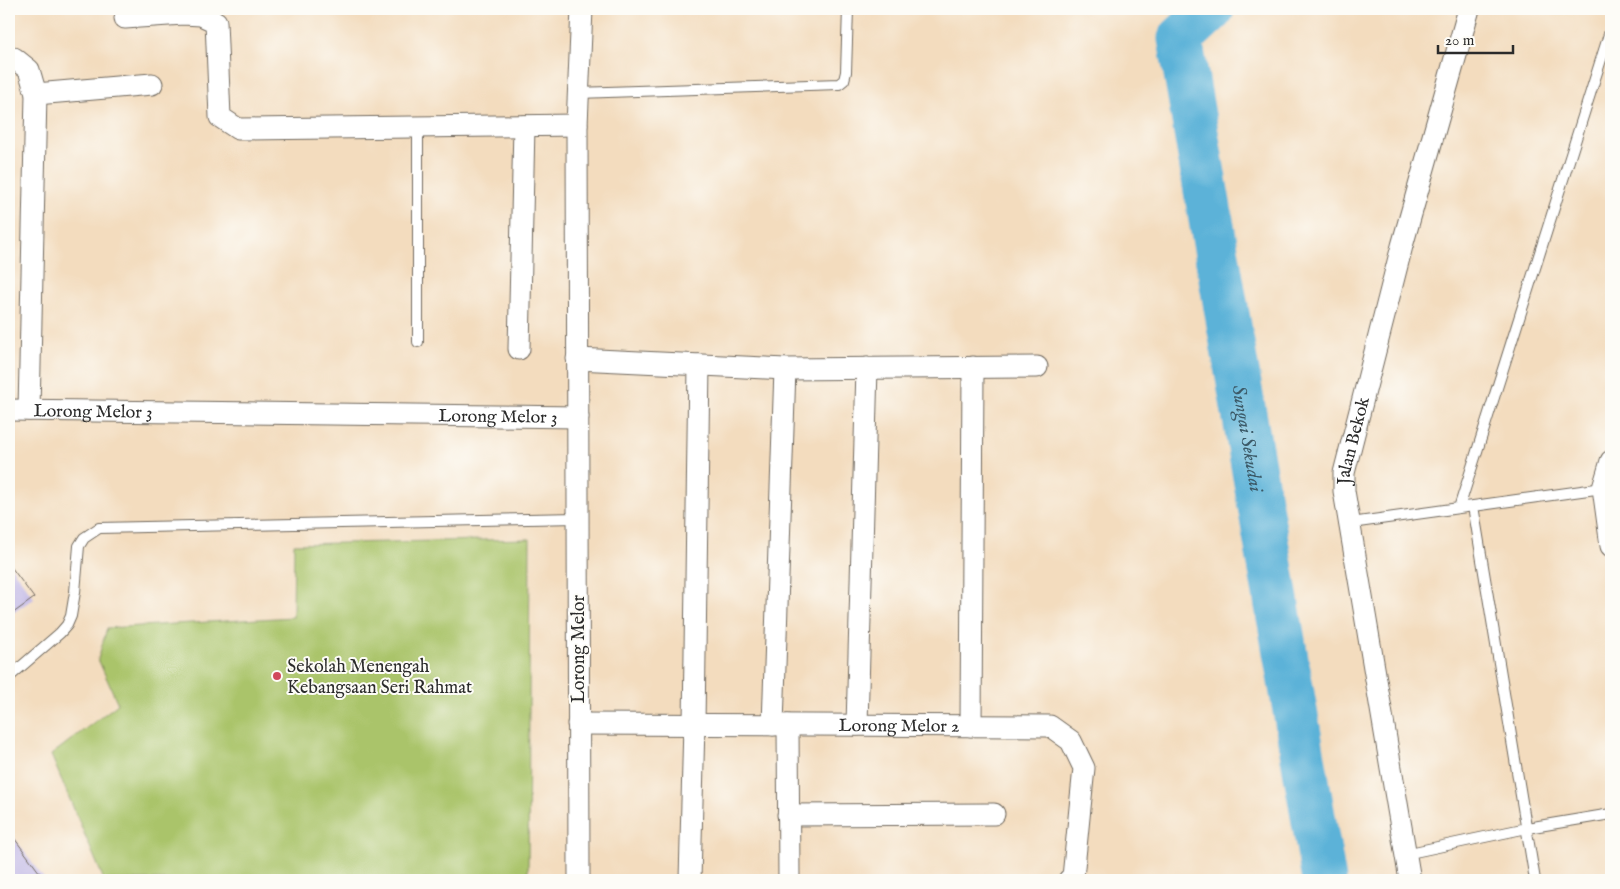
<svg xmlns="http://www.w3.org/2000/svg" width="1620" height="889" viewBox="0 0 1620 889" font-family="'IM FELL English',serif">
<rect width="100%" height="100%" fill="#fdfcf7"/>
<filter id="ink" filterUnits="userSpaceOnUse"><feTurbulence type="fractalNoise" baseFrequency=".02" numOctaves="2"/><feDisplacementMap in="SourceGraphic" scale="10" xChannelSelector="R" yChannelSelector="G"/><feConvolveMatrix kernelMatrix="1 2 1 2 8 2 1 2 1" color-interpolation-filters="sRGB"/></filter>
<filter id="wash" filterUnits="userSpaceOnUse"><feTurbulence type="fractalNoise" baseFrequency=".0096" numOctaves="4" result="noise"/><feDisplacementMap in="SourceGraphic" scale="20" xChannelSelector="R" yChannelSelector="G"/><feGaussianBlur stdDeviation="1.12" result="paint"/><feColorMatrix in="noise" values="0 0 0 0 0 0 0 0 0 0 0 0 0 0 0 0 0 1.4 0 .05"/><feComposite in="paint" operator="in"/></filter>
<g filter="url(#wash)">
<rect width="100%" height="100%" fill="#f3dcbe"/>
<!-- green -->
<path fill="#aac46a" stroke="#6a784a" d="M530 539 528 880H104L51 755 118 704 98 659 107 628 293 617 294 544Z"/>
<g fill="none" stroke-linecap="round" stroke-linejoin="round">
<!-- river -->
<path stroke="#5bb2d8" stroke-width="45" id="s1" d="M1212 9 1180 39 1324 880"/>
</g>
<g id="blocks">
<!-- building -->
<path fill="#bbb1e4" d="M9 564 34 598 9 616Z
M9 831 45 880H9Z"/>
</g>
</g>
<g filter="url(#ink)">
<use href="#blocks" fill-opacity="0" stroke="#71695e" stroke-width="1"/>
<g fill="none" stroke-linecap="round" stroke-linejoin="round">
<defs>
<path id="lane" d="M578 93 839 84 844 80 846 72 848 9
M418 127V342
M1473 506 1535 880
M1459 508 1611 28
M1351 523 1603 488
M9 677 60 633 67 625 71 616 75 592 79 546 84 538 99 528 578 518
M1405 854 1527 828 1611 814"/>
<g id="street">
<path d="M125 18 183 14 201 15 216 22 220 117 238 129 577 125"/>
<path d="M9 58H14L29 70 36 94 29 410"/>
<path d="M36 94 152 84"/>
<path d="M519 349 524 126"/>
<path d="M577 359 785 369 1037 367"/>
<path id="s2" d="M9 410 578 417"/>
<path d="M1611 461 1603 488 1611 546"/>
<path id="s3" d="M578 724 1050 726 1071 741 1084 768 1073 877 1069 880"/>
<path d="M773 725 785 369"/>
<path d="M788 725 789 880"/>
<path d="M857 725 867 368"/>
<path d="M971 726 973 367"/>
<path d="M788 815 994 814"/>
<path d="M579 880 577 125 582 9"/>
<path d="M690 880 694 724 699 365"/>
<path id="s4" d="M1410 880 1344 491V473L1402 246 1469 9"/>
</g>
</defs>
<!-- lane casing -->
<use href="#lane" stroke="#71695e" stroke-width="12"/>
<!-- street casing -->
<use href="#street" stroke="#71695e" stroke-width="23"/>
<!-- lane -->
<use href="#lane" stroke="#fff" stroke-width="10"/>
<!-- street -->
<use href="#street" stroke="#fff" stroke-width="21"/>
</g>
</g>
<!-- markers -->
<circle fill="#d1495b" stroke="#fdfcf7" stroke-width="2" cx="277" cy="676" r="5"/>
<g text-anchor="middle" stroke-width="4" stroke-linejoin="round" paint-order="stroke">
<!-- street labels -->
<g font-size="18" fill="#2b2b2b" stroke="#fdfcf7">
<text dy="6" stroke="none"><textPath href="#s2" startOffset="84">Lorong Melor 3</textPath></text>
<text dy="6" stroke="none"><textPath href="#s2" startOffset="489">Lorong Melor 3</textPath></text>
<text dy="6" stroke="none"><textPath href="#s4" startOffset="446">Jalan Bekok</textPath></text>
<text transform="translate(578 649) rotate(-90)" y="6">Lorong Melor</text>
<text dy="6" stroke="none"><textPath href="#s3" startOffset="321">Lorong Melor 2</textPath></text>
</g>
<!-- poi labels -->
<g font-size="18" fill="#2b2b2b" stroke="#fdfcf7" text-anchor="start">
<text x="287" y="672">Sekolah Menengah<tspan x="287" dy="21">Kebangsaan Seri Rahmat</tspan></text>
</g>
<!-- water labels -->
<g font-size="19" font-style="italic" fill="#3c5a68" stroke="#fdfcf7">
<text dy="7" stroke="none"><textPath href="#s1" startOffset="449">Sungai Sekudai</textPath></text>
</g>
</g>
<!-- margin -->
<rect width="1620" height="889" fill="none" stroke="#fdfcf7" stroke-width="30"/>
<!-- scale -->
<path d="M1438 45v8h75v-8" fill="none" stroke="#2b2b2b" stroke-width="2.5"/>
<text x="1445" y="45" font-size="15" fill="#2b2b2b" stroke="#fdfcf7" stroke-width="4" paint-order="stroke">20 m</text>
</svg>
